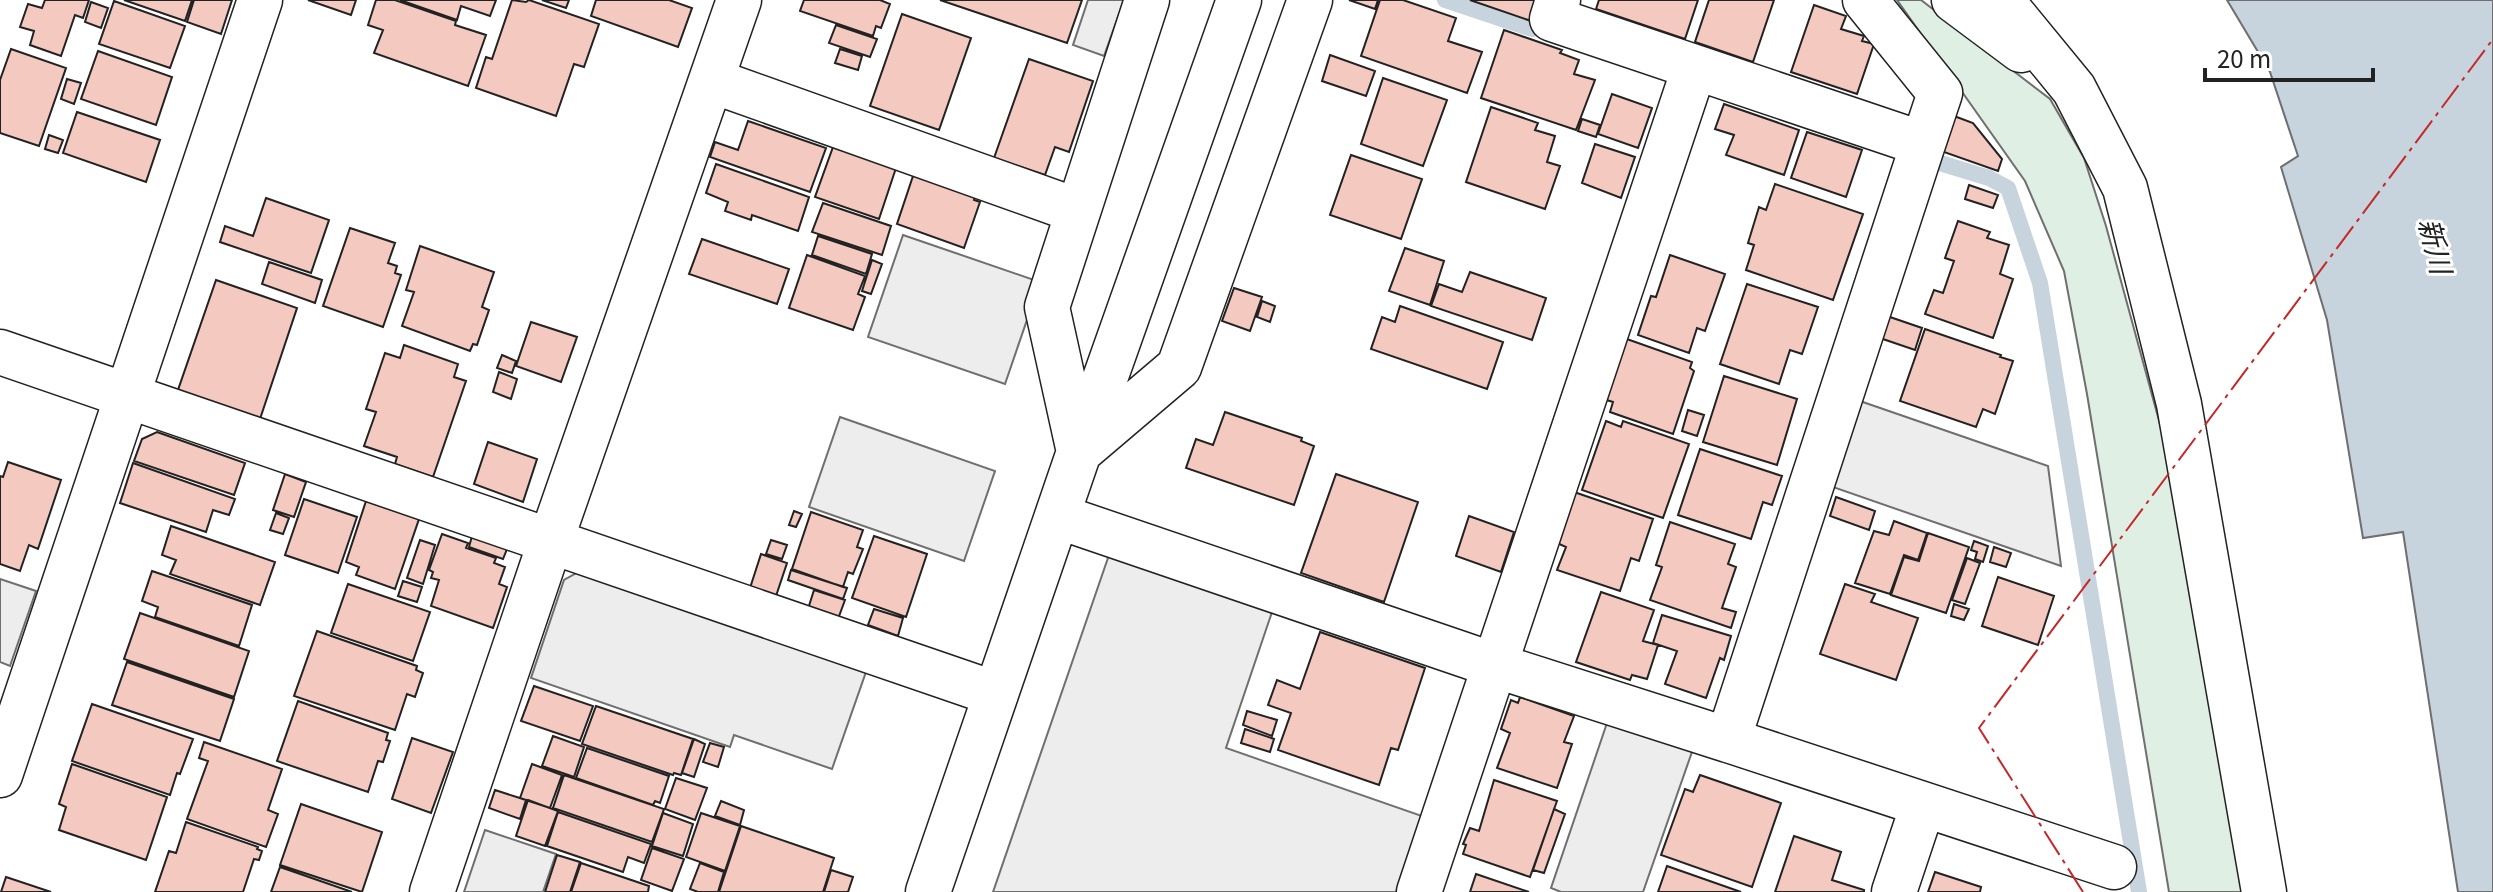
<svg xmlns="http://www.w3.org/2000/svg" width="2493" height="892" viewBox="0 0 2493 892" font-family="Georgia,'Noto Sans JP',serif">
<rect width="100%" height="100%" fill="#fff"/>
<!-- green -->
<path fill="#e0efe3" stroke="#6f6f6f" stroke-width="2" d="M1897 0H1921L2050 99 2084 158 2106 226 2164 439 2244 892H2169L2087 394 2064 271 2025 181Z"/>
<!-- parking -->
<path fill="#ededed" stroke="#6f6f6f" stroke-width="2" d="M1088 0H1124L1104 56 1073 45Z
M903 235 1040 282 1005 384 868 337Z
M1857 400 2048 466 2061 566 1827 485Z
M840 417 995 471 964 561 809 507Z
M1109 555 1272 612 1226 748 1422 816 1396 892H993Z
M582 570 867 669 832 769 734 735 730 747 531 678 564 580Z
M0 579 36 591 10 666 0 662Z
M1608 720 1693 749 1643 892H1561L1551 888Z
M485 830 556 854 543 892H464Z"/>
<!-- water -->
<path fill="#c7d3dd" stroke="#6f6f6f" stroke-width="2" d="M2227 0H2493V892H2458L2403 532 2363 538 2327 320 2281 167 2298 156 2270 72Z"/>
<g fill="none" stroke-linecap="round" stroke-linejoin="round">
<!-- stream -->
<path stroke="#c7d3dd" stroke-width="16" d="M1445 0 1532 29
M1940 163 1989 178 2008 188 2040 283 2139 892"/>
</g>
<!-- building -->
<path fill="#f3c9c0" stroke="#222" stroke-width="2" d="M45 0H89L83 18 75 15 61 56 30 45 34 31 20 27 28 4 42 8Z
M124 0H192L185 21Z
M194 0H232L221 34 187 22Z
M308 0H356L351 15Z
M376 0H395L456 21 455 25 486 35 468 86 374 53 383 30 368 25Z
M400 0H496L490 16 461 6 457 20Z
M512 0 526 2 529 0 599 24 584 67 574 64 556 116 476 88 486 57 492 59Z
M542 0H569L566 8Z
M596 0H669L692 8 678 47 591 16Z
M804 0H880L890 4 881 28 876 26 873 36 800 11Z
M940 0H1082L1067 43Z
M1349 0H1378L1375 9Z
M1380 0H1403L1456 18 1448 41 1482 52 1467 93 1361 56Z
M1470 0H1538L1531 21Z
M1599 0H1698L1685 39 1596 9Z
M1709 0H1774L1753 62 1695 42Z
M114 1 185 26 170 68 99 44Z
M91 2 108 8 101 28 85 22Z
M1814 5 1846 16 1841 29 1864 36 1862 41 1874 44 1857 94 1791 72Z
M902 14 971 38 939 130 870 106Z
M836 25 877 39 870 57 829 43Z
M1504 30 1562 50 1560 53 1579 60 1574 74 1595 80 1576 130 1481 98Z
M11 49 66 68 39 146 0 133V80Z
M840 49 862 56 858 70 835 63Z
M98 51 172 77 156 125 81 99Z
M1330 55 1375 71 1366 96 1322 81Z
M1029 59 1093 81 1069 152 1055 147 1045 175 994 158Z
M1383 78 1447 100 1423 166 1361 144Z
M67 79 81 83 74 104 61 99Z
M1612 94 1652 108 1638 148 1598 134Z
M1724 104 1799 130 1784 175 1726 155 1734 135 1715 129Z
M1491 107 1538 123 1535 130 1555 136 1547 162 1560 166 1545 209 1466 182Z
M77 112 160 140 146 182 63 153Z
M1954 116 1973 123 2002 159 1998 171 1941 151Z
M1582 119 1600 125 1596 137 1578 131Z
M748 121 826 148 810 192 710 157 715 142 738 150Z
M1807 132 1862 150 1846 197 1791 178Z
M49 135 63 140 58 153 45 149Z
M1595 144 1635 157 1621 198 1582 183Z
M833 147 896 168 879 219 815 197Z
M1351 155 1422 179 1401 239 1330 215Z
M716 164 809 197 798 231 752 215 751 220 725 211 728 202 706 193Z
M914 173 976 195 974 200 980 202 964 248 897 224Z
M1775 184 1863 214 1833 300 1746 270 1754 245 1748 243 1759 207 1766 210Z
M1969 185 1998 195 1993 208 1965 199Z
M266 198 329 220 311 273 220 242 225 226 253 236Z
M823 203 891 226 882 255 812 232Z
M1958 221 1990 232 1987 238 2009 245 2000 274 2013 279 1993 338 1925 314 1934 290 1943 293 1954 261 1945 258Z
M350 228 395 243 388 263 397 266 395 273 401 275 383 327 323 306Z
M818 236 872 254 866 274 812 255Z
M702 239 789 269 777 304 689 274Z
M420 246 494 272 482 307 489 310 477 345 473 344 470 351 402 326 414 292 406 290Z
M1405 248 1444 261 1430 305 1389 291Z
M807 255 865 276 858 294 865 297 853 330 789 308Z
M1670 255 1725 274 1705 331 1697 328 1689 353 1638 335 1651 296 1656 297Z
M872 260 882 264 871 294 862 291Z
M269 262 322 280 315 303 262 284Z
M1470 272 1546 298 1532 340 1431 306 1439 284 1462 292Z
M216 280 297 308 260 419 178 390Z
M1747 284 1818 307 1802 354 1790 350 1779 384 1720 364Z
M1234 288 1262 297 1250 331 1222 321Z
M1262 301 1275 306 1270 322 1257 317Z
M1400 306 1503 342 1487 389 1371 349 1382 317 1395 322Z
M1887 316 1922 328 1915 350 1880 338Z
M531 322 577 337 561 382 516 366Z
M1925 329 2001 355 2000 357 2013 361 1995 414 1983 409 1976 427 1900 401Z
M1624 338 1692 362 1690 368 1694 371 1673 434 1610 412 1613 402 1603 399Z
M404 345 458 364 454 377 466 381 433 477 395 464 397 457 364 446 376 412 366 409 385 353 400 358Z
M502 355 516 361 512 373 497 368Z
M499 372 517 379 511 399 493 392Z
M1724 376 1797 399 1777 465 1703 442Z
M1688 410 1704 415 1697 436 1682 431Z
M1225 412 1302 438 1301 441 1314 446 1294 505 1186 468 1196 439 1213 445Z
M1606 421 1621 427 1623 421 1689 444 1663 518 1582 490Z
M157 432 245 463 234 495 134 461 142 439Z
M488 442 537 459 523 502 474 484Z
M1700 449 1782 476 1772 505 1763 502 1751 539 1678 515Z
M8 462 61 480 38 549 29 545 20 571 0 564V476L3 477Z
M133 463 235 499 229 515 213 510 206 532 120 503Z
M285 474 306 482 294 517 273 510Z
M1336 474 1418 502 1384 602 1301 573Z
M1574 492 1653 519 1639 561 1631 558 1620 591 1557 570 1566 547 1557 543Z
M1836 497 1875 511 1869 530 1830 516Z
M304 499 357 517 338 573 285 555Z
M366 501 419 519 395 589 356 575 359 567 346 562Z
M794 511 802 514 796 527 789 525Z
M811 512 863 530 857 547 863 549 853 574 848 572 843 587 792 569Z
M276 513 289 518 283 534 270 530Z
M1469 516 1514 532 1501 572 1456 556Z
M1894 521 1927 533 1918 560 1904 555 1890 594 1855 583 1874 531 1889 535Z
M1670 522 1735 544 1728 564 1736 567 1722 608 1736 612 1731 628 1650 600 1662 567 1656 565Z
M171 526 275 562 260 605 170 574 176 560 162 555Z
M1928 533 1969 547 1946 613 1891 595 1904 557 1919 561Z
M442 534 468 543 466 548 496 558 494 563 505 567 499 584 507 587 493 628 431 606 439 580 431 578 433 572 429 570Z
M472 536 507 549 503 559 469 547Z
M874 536 927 554 906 617 852 598Z
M420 540 435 545 423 584 407 578Z
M771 540 787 545 782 559 766 554Z
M1974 541 1988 546 1983 562 1975 559 1977 552 1971 550Z
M1994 547 2011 553 2006 567 1990 562Z
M761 554 787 563 776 596 750 588Z
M1967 558 1980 563 1965 604 1952 600Z
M791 570 847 588 843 599 788 580Z
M152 571 252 605 239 646 155 617 158 607 142 601Z
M1998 577 2054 596 2038 645 1982 626Z
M403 581 422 587 417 602 398 596Z
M348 584 430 612 413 661 331 633Z
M1845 584 1875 594 1871 602 1918 618 1896 680 1820 654Z
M814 590 845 600 838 619 808 609Z
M1601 592 1654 610 1643 641 1658 645 1647 679 1632 675 1630 680 1576 662Z
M1954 604 1969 609 1964 620 1951 616Z
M874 609 903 618 898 636 868 625Z
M140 613 249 651 234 697 124 659Z
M1662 615 1731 636 1724 660 1720 658 1706 698 1665 684 1677 651 1653 643Z
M317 631 417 666 416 670 423 673 415 697 407 694 395 730 294 696Z
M1320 632 1425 668 1398 750 1391 748 1379 785 1278 750 1291 713 1268 705 1277 680 1300 689Z
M127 662 234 699 220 741 112 705Z
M534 686 593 706 580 741 521 721Z
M1520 697 1574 716 1564 742 1572 744 1557 788 1497 768 1510 733 1501 729 1511 700 1518 703Z
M298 701 388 733 386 740 390 741 383 762 378 761 368 792 277 761Z
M92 704 193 739 180 774 177 773 170 795 72 761Z
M596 706 693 739 681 775 674 773 673 775 582 744Z
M1247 711 1277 720 1272 736 1243 725Z
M1245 729 1274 739 1270 752 1241 743Z
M553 736 584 747 574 777 542 766Z
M412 738 453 752 431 813 392 799Z
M694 739 705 744 694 777 682 773Z
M204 742 282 769 268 810 278 814 266 847 187 819 208 761 199 758Z
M710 743 724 747 718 767 703 762Z
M587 748 669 776 660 803 655 801 653 805 576 778Z
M72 764 167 797 146 860 59 830 66 807 59 804Z
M532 764 562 775 550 808 520 798Z
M564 775 664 809 652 842 553 808Z
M1700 775 1781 803 1752 887 1661 855 1685 789 1693 792Z
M676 778 707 788 695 820 665 809Z
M1494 780 1557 801 1530 877 1463 854 1466 845 1463 844 1470 828 1479 831Z
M495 790 526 800 520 819 489 808Z
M528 800 558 811 545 846 516 836Z
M721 801 744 810 740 825 715 816Z
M301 804 382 832 362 892 280 865Z
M1554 809 1565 814 1544 873 1533 870Z
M558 812 651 844 644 863 628 857 623 872 547 846Z
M663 813 693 824 683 856 652 846Z
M701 813 740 826 725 871 686 857Z
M186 822 258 847 257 849 262 851 259 860 254 859 243 892H155L169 851 176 853Z
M741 826 834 858 823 892H719Z
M1794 836 1841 852 1832 880 1864 890V892H1775Z
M652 848 684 859 672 891 641 880Z
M557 855 580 862 570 892H545Z
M581 863 649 886 648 892H571Z
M700 863 724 872 718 892H698L690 889Z
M1667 866 1741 892H1658Z
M280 867 352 892H271Z
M831 870 853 877 848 892H824Z
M1935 872 1981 887 1980 892H1928Z
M1476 874 1529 892H1470Z
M6 877 51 892H1Z"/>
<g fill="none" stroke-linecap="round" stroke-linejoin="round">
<defs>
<path id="minor" d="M1147 0 1047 307 1079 452 1179 367 1310 0
M1558 0 1552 19 1923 144 1728 740 2114 867
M1865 0 1940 93 1923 144
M1954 0 2021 50
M2001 0 2074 89 2125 188 2179 404 2264 892
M713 81 1078 211
M0 352 996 694
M1057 516 1494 665 1728 740
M0 775 260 0
M432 892 551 540 739 0
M928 892 1079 452 1239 0
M1419 892 1694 69
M1894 892 1923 805"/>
</defs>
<!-- minor casing -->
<use href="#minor" stroke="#222" stroke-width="47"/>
<!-- minor -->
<use href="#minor" stroke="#fff" stroke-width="44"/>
<!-- power -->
<path stroke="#c62828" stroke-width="2" stroke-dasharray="28 6 4 6" stroke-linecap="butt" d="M2083 892 1979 728 2493 39"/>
</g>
<g text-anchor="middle" stroke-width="6" stroke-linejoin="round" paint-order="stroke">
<!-- water labels -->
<g font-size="28" font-style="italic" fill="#222" stroke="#fff">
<text transform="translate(2435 246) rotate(76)" y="10">新川</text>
</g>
</g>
<!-- scale -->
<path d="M2205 68v12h168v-12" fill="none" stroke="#222222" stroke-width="4"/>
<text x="2217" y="68" font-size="24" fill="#222222" stroke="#ffffff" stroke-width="6" paint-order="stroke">20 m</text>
</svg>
